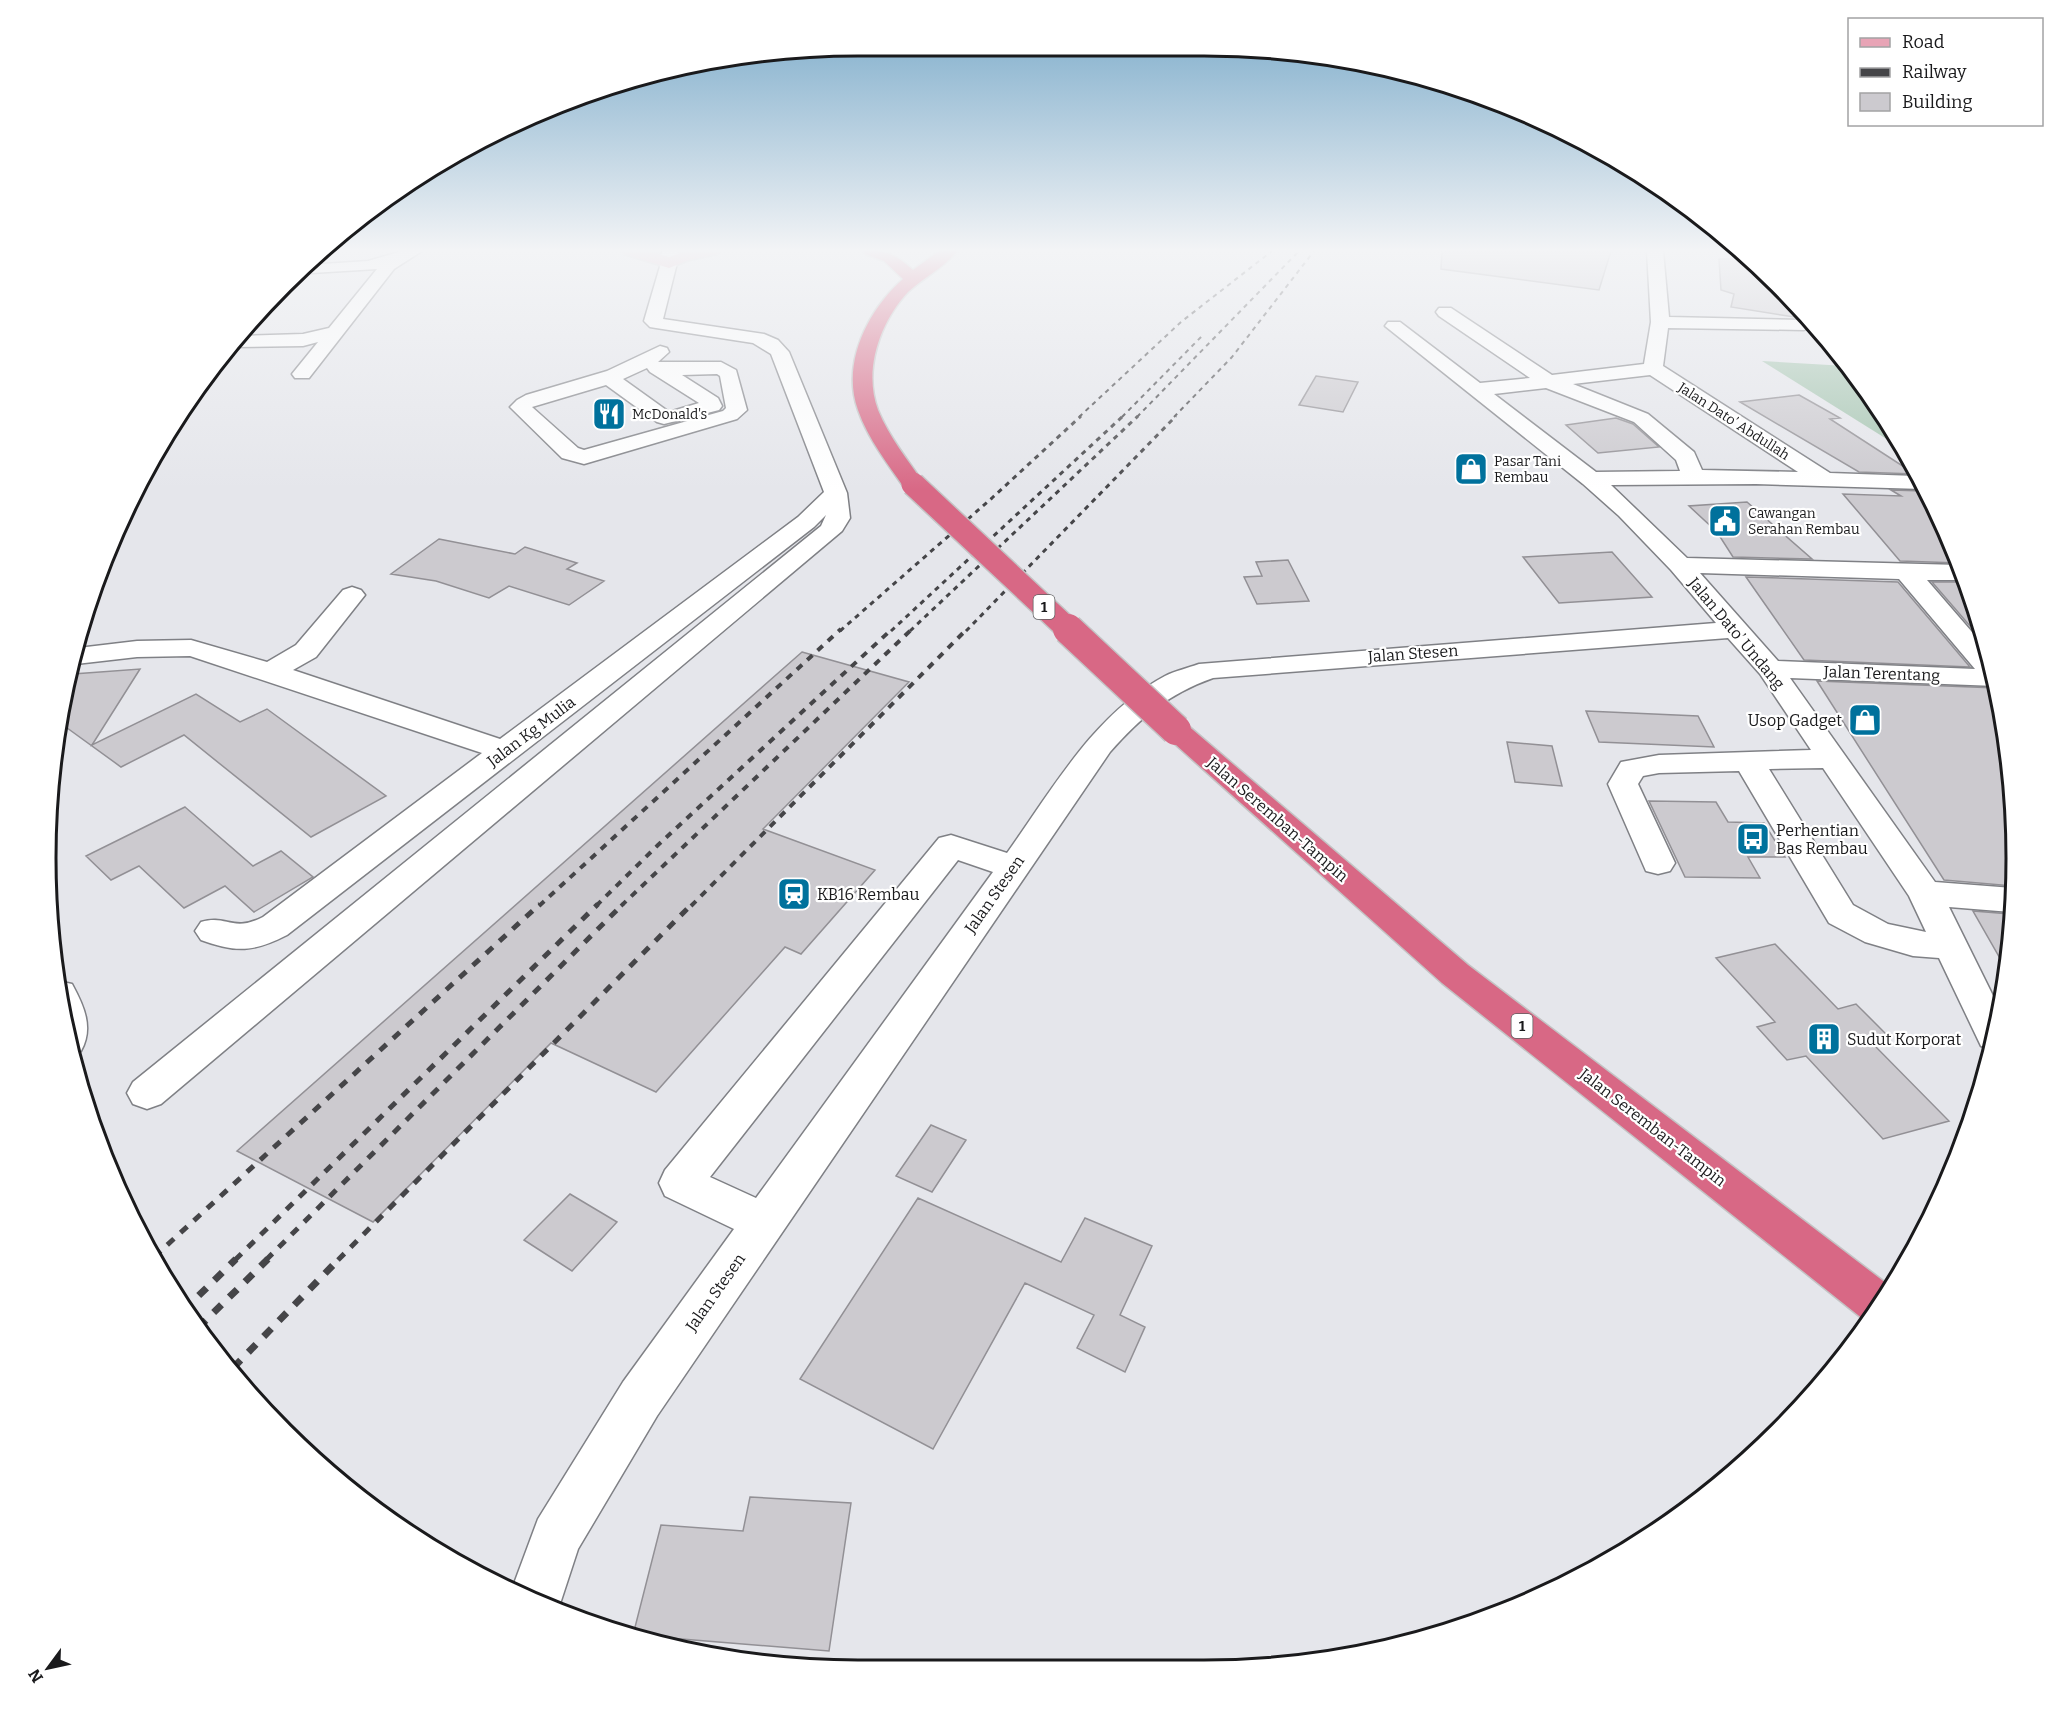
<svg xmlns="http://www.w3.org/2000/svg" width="2061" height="1716" viewBox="0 0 2061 1716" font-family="Bitter,serif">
<rect width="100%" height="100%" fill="#e5e6eb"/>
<!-- green -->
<path fill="#a7c6b2" d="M1762 361 1846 366 1879 407 1901 448Z"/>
<!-- building -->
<path fill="#cccacf" stroke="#929095" stroke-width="1.5" d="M1442 251H1611L1599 290 1441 269Z
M1719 259H1744L1751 261 1778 283 1807 319 1731 307 1734 294 1721 290Z
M1316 376 1358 382 1343 412 1299 405Z
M1799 395 1840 418 1830 419 1915 474 1859 472 1740 402Z
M1616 418 1633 424 1659 447 1598 453 1566 425Z
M1891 490 1924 491 1954 547 1959 563 1900 561 1843 494 1901 496Z
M1747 502 1812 559 1733 557 1717 532 1689 506Z
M439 539 515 554 525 547 577 563 567 569 604 581 569 605 509 586 489 598 436 581 391 574Z
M1612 552 1652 597 1559 603 1523 557Z
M1288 560 1309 601 1257 604 1244 577 1262 576 1256 562Z
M1746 577 1898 582 1970 667 1804 660Z
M1932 582H1965L1983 641Z
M802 652 909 682 763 829 875 870 801 954 785 947 656 1092 551 1043 373 1222 237 1151Z
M140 669 92 745 196 694 240 722 267 709 386 796 311 837 184 735 121 767 63 725 73 674Z
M1817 681 1997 688 2000 699 2016 858 2013 886 1944 880Z
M1586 711 1698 716 1714 747 1599 742Z
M1507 742 1552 746 1562 786 1515 782Z
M1649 801 1716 802 1728 822 1764 823 1785 857H1748L1760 878 1685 877Z
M185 807 253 866 281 851 313 877 254 912 225 886 184 908 139 866 111 880 86 856Z
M1973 911 2010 914 2005 967Z
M1775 944 1838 1009 1856 1004 1889 1037 1871 1042 1949 1121 1883 1139 1806 1056 1787 1060 1757 1027 1775 1022 1716 958Z
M931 1125 966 1140 932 1192 896 1176Z
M570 1194 617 1222 572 1271 524 1240Z
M918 1198 1061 1262 1085 1218 1152 1246 1120 1315 1145 1327 1125 1372 1077 1348 1094 1315 1025 1283 933 1449 800 1379Z
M750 1497 851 1503 829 1651 633 1635 661 1525 743 1531Z"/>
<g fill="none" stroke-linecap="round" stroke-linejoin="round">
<defs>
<path id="minor" d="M402 251H422L394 269 309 378H295L292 374 318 342 303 346 231 347 240 336 303 334 329 328 377 269 295 274 307 265 368 261Z
M662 251H678L677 263 663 319 764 334 778 340 789 352 847 493 850 518 842 531 161 1104 147 1109 133 1104 127 1093 133 1082 821 526 826 515 814 527 287 935C254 952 236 953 201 940L195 931 201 922C227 914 232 933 263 917L482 753 190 656 137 657 76 664 78 648 137 641 191 640 267 662 296 645 343 590 352 587 361 590 365 595 361 600 316 657 293 670 500 739 798 517 824 492 771 354 753 343 656 328 650 327 644 321 661 263Z
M1647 251H1663L1669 317 1804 320 1813 326 1804 330 1668 328 1663 366 1830 473 1916 476 1923 489 1756 484 1611 485 1687 558 1960 565 1964 580H1927L1984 646 1996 686 1790 678 1935 882 2013 888 2011 912 1949 907 2001 1012 1990 1049 1981 1046 1939 958 1913 956 1865 942 1829 923 1739 771 1659 773 1643 776 1638 784 1675 863 1670 871 1658 874 1646 871 1608 784 1621 762 1659 755 1811 750 1760 674 1728 638 1213 678C1168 694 1141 717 1110 752L657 1416 578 1549 558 1610 512 1589 538 1519 623 1382 734 1229 665 1196 659 1183 665 1170 939 838 951 835 1007 853C1052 790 1094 714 1165 676 1175 671 1188 668 1199 664L1716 623 1671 570 1619 516 1583 484 1385 326 1388 322H1400L1480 383 1530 378 1439 316 1436 312 1439 308H1451L1552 375 1644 364 1651 322ZM1650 375 1798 472 1702 470 1694 452 1648 414 1573 384ZM1546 388 1634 422 1676 460 1680 471 1596 472 1494 394ZM1700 573 1899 579 1975 669 1778 661ZM1823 768 1909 896 1926 932 1888 924 1853 905 1769 769ZM958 860 993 872 756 1198 710 1177Z
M660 346 667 348 669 352 658 362H721L736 370 747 410 737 419 584 464 562 458 510 407 517 400 526 395 607 371ZM647 368 650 372 699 403 669 412 623 379ZM717 374 720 376 726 408 723 411 584 450 578 448 532 407 606 385 657 422 664 424 719 410 722 406 718 398 682 375Z
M58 981 72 984C84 1006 94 1028 81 1051L72 1054 61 1016Z"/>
<path id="major" d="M622 251H649L669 257 688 251H720L718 254 689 260 669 268 624 254Z"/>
<path id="highway" d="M863 251C886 249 896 255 913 270L939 251H957C945 267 923 278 908 292 880 322 863 370 878 410 889 437 908 460 924 484L921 489 913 491 905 489C888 464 868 439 858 410 841 363 868 310 903 279L884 261 865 254Z
M1176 721 1186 724 1468 965 1891 1287 1879 1309 1868 1323 1442 983 1166 736 1161 730 1166 724Z"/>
</defs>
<!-- minor casing -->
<use href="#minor" stroke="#7f8085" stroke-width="3"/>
<!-- major casing -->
<use href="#major" stroke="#c3c3c4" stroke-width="3"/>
<!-- highway casing -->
<use href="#highway" stroke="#c3c3c4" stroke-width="3"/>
<!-- minor -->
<use href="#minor" fill="#fff" fill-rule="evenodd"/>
<!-- major -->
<use href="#major" fill="#e8a4b6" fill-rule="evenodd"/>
<!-- highway -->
<use href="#highway" fill="#d86885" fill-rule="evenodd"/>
<!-- rail-far4 -->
<path stroke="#454548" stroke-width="2" stroke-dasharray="4.5 4.5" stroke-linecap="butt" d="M1079 417 1181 322 1272 251
M1122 417 1204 334
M1137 417 1299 251
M1174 417 1232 357 1314 251"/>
<!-- rail-far3 -->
<path stroke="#454548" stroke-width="3" stroke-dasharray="5 5" stroke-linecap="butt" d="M840 631 992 498 1081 416
M891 631 1123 416
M910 631 1138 416
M966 631 1176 416"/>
<!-- rail-far2 -->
<path stroke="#454548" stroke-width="4" stroke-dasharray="7 7" stroke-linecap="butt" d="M539 906 841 629
M596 906 658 845 892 629
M621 906 912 629
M691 906 967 629"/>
<!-- rail-far1 -->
<path stroke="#454548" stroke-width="5" stroke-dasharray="9 9" stroke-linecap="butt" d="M154 1257 540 904
M235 1260 598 904
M266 1260 623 904
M338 1260 692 904"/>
<!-- rail -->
<path stroke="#454548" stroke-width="7" stroke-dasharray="11 11" stroke-linecap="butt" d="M183 1311 236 1259
M198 1328 268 1259
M233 1368 339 1259"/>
<defs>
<path id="highway-bridge-far1" d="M913 484 1070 631"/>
<path id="highway-bridge" d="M1068 629 1176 730"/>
</defs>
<!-- highway-bridge-far1 casing -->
<use href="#highway-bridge-far1" stroke="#c3c3c4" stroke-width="26" stroke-linecap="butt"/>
<!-- highway-bridge casing -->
<use href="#highway-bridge" stroke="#c3c3c4" stroke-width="33" stroke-linecap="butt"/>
<!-- highway-bridge-far1 -->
<use href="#highway-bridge-far1" stroke="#d86885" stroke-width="23"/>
<!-- highway-bridge -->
<use href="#highway-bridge" stroke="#d86885" stroke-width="30"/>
</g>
<!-- sky -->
<linearGradient id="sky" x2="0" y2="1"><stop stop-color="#76a8c8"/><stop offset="0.51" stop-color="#f3f4f6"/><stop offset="1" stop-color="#f3f4f6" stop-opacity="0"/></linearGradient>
<rect width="2061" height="491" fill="url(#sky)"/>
<!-- icons -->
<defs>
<symbol id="restaurant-square" viewBox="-11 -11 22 22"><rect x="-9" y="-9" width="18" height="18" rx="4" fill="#00719c" stroke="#fff"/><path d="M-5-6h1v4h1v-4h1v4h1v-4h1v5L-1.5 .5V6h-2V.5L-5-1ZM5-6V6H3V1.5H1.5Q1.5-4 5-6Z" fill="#fff"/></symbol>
<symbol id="shop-square" viewBox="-11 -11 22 22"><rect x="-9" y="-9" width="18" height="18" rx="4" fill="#00719c" stroke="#fff"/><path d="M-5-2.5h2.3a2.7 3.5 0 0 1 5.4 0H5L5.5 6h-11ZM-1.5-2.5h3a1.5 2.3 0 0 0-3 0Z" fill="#fff"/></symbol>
<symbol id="civic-square" viewBox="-11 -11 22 22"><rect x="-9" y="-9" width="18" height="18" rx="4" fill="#00719c" stroke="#fff"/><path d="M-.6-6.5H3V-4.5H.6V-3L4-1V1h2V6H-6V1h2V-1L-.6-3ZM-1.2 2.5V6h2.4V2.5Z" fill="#fff"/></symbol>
<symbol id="bus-square" viewBox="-11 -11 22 22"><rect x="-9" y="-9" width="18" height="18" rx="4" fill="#00719c" stroke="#fff"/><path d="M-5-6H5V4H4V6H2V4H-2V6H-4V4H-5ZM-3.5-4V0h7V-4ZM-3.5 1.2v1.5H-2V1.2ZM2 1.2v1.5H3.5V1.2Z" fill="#fff"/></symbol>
<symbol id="station-square" viewBox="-11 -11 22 22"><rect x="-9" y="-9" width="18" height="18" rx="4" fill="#00719c" stroke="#fff"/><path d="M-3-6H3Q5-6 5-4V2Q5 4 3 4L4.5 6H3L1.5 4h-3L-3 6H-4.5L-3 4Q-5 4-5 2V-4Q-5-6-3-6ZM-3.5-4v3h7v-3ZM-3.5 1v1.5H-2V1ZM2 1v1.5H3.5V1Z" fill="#fff"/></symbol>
<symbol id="building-square" viewBox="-11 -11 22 22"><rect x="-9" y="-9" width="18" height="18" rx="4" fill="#00719c" stroke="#fff"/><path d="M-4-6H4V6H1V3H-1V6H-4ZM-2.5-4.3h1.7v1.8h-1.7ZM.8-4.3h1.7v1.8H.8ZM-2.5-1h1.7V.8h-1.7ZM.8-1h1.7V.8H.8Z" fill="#fff"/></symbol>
</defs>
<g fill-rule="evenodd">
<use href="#restaurant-square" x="590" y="395" width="38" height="38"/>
<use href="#shop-square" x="1452" y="450" width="38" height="38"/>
<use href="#civic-square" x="1706" y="502" width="38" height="38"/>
<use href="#shop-square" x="1846" y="701" width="38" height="38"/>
<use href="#bus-square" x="1734" y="820" width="38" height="38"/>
<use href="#station-square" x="775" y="875" width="38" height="38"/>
<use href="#building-square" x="1805" y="1020" width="38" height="38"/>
</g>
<g text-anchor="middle" stroke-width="4.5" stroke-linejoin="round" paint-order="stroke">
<!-- far-poi labels -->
<g font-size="14" fill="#1a1a1c" stroke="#fff" text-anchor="start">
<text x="632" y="419">McDonald's</text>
<text x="1494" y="466">Pasar Tani<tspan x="1494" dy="16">Rembau</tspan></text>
<text x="1748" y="518">Cawangan<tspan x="1748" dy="16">Serahan Rembau</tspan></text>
</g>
<!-- far-street labels -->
<g font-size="14" fill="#1a1a1c" stroke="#fff">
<text transform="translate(1734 421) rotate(33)" y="5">Jalan Dato’ Abdullah</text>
</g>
<!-- shield labels -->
<g fill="#fff" stroke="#5f5f60" stroke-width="1.5">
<rect x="1033.5" y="595" width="21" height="24" rx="4.5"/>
<rect x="1511.5" y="1014" width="21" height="24" rx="4.5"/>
</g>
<g font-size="15" font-weight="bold" fill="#1a1a1c">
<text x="1044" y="612">1</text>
<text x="1522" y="1031">1</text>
</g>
<!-- street labels -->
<g font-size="16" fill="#1a1a1c" stroke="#fff">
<text transform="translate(1737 633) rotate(50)" y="6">Jalan Dato’ Undang</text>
<text transform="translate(1413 653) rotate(-4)" y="6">Jalan Stesen</text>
<text transform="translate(1882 673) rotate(2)" y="6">Jalan Terentang</text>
<text transform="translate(531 731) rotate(-37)" y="6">Jalan Kg Mulia</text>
<text transform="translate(1278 819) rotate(41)" y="6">Jalan Seremban-Tampin</text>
<text transform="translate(994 894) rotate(-55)" y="6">Jalan Stesen</text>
<text transform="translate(1653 1127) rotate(38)" y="6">Jalan Seremban-Tampin</text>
<text transform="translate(715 1292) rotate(-55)" y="6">Jalan Stesen</text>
</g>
<!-- poi labels -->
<g font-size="16" fill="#1a1a1c" stroke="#fff" text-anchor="start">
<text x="1842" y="726" text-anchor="end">Usop Gadget</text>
<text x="1776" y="836">Perhentian<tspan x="1776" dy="18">Bas Rembau</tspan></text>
<text x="817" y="900">KB16 Rembau</text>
<text x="1847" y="1045">Sudut Korporat</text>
</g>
</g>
<!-- crop -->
<path d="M0 0H2061V1716H0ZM858 56H1204A802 802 0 0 1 2006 858V858A802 802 0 0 1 1204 1660H858A802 802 0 0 1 56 858V858A802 802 0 0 1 858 56Z" fill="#fff" fill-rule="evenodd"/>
<path fill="none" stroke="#1a1a1c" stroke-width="3" d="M858 56H1204A802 802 0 0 1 2006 858V858A802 802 0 0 1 1204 1660H858A802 802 0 0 1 56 858V858A802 802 0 0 1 858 56Z"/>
<!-- legend -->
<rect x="1848" y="18" width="195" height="108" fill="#ffffff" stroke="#a3a3a4" stroke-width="1.5"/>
<rect x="1860" y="38" width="30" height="9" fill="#e8a4b6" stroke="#a3a3a4" stroke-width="1.5"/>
<text x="1902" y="48" font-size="18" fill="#1a1a1c">Road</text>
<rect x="1860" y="68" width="30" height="9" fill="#454548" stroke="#a3a3a4" stroke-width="1.5"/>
<text x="1902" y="78" font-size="18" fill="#1a1a1c">Railway</text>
<rect x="1860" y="93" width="30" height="18" fill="#cccacf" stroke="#a3a3a4" stroke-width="1.5"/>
<text x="1902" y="108" font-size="18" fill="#1a1a1c">Building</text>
<!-- north arrow -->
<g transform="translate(48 1668) rotate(237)" stroke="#ffffff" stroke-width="4.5" paint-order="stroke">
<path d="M0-4.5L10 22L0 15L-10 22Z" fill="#1a1a1c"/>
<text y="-9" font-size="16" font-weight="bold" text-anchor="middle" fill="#1a1a1c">N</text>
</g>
</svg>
